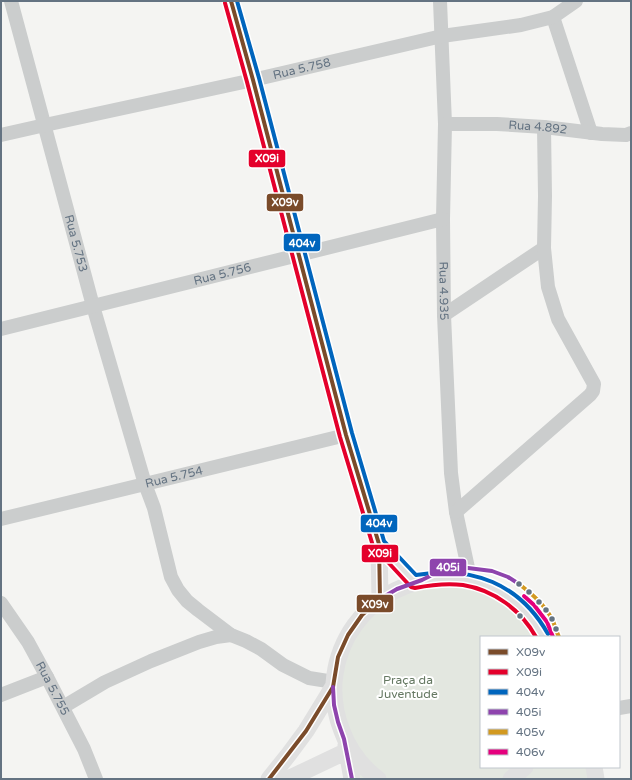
<svg xmlns="http://www.w3.org/2000/svg" width="632" height="780" viewBox="0 0 632 780" font-family="'Varela Round',sans-serif">
<rect width="100%" height="100%" fill="#f4f4f2"/>
<!-- green -->
<path fill="#e3e7e0" d="M414 582 494 589 543 637H481V767H590L591 779H361L344 739 334 705 348 635Z"/>
<g fill="none" stroke-linecap="round" stroke-linejoin="round">
<!-- minor -->
<g stroke="#cbcdcd" stroke-width="14">
<path id="s1" d="M11 1 93 306 145 484 154 508 171 577 178 590 187 601 198 610 231 635 246 641 261 649 283 665 309 678 334 682"/>
<path id="s2" d="M440 1 445 124 443 219 444 315 451 473 456 512 468 568 466 580"/>
<path d="M553 17 573 78 591 133"/>
<path id="s3" d="M445 124H497L544 127 602 134 626 135 631 133"/>
<path id="s4" d="M1 135 45 125 253 80 442 36 521 25 553 17 576 1"/>
<path d="M444 315 544 248"/>
<path id="s5" d="M1 329 443 219"/>
<path d="M456 512 590 395 593 391 594 384 558 319 548 287 544 248 545 196 544 127"/>
<path id="s6" d="M1 519 145 484 346 435"/>
<path id="s7" d="M1 603 28 642 47 677 84 749 96 779"/>
<path d="M1 695 47 677"/>
<path d="M63 707 105 682 151 661 199 642 216 637 231 635"/>
<path d="M619 708 631 706"/>
</g>
<!-- major -->
<path stroke="#e0e0e0" stroke-width="17" d="M231 1 253 80 334 389 346 435 379 544 380 599
M379 544 414 582
M346 746 352 779
M594 767 596 779
M269 779 289 754 306 731 333 687
M288 779 347 751
M378 779C362 767 349 750 342 731 312 656 369 575 451 579 456 579 461 579 466 580 471 581 476 583 480 584 485 586 490 587 495 589 515 599 533 617 543 637
M511 779 525 767"/>
<defs>
<path id="bus-1" d="M231 1 253 80 346 435 379 544 380 599 362 615 348 635 338 657 333 687 306 731 269 779"/>
<path id="bus-2" d="M225 3 247 82 340 437 373 546 411 587 415 588C430 585 447 583 463 585 494 590 521 610 536 637"/>
<path id="bus-3" d="M237 1 259 78 352 433 384 541 416 575C472 565 520 584 548 634"/>
<path id="bus-4" d="M380 599 397 589 422 580 448 567 468 568 492 571 508 577 519 584
M333 687 334 705 338 722 344 739 352 779"/>
<path id="bus-5" d="M519 584C532 594 544 604 552 619 555 625 556 631 559 637"/>
<path id="bus-6" d="M524 596 534 605 547 622 553 637"/>
</defs>
<!-- bus-1 casing -->
<use href="#bus-1" stroke="#fff" stroke-width="7"/>
<!-- bus-2 casing -->
<use href="#bus-2" stroke="#fff" stroke-width="7"/>
<!-- bus-3 casing -->
<use href="#bus-3" stroke="#fff" stroke-width="7"/>
<!-- bus-4 casing -->
<use href="#bus-4" stroke="#fff" stroke-width="7"/>
<!-- bus-5 casing -->
<use href="#bus-5" stroke="#fff" stroke-width="7"/>
<!-- bus-6 casing -->
<use href="#bus-6" stroke="#fff" stroke-width="7"/>
<!-- bus-1 -->
<use href="#bus-1" stroke="#7a4b2a" stroke-width="4"/>
<!-- bus-2 -->
<use href="#bus-2" stroke="#e4002b" stroke-width="4"/>
<!-- bus-3 -->
<use href="#bus-3" stroke="#0065bd" stroke-width="4"/>
<!-- bus-4 -->
<use href="#bus-4" stroke="#8e44ad" stroke-width="4"/>
<!-- bus-5 -->
<use href="#bus-5" stroke="#d29920" stroke-width="4"/>
<!-- bus-6 -->
<use href="#bus-6" stroke="#e5007d" stroke-width="4"/>
</g>
<!-- markers -->
<g fill="#647382" stroke="#fff" stroke-width="1.5">
<circle cx="519" cy="584" r="3.5"/>
<circle cx="529" cy="592" r="3.5"/>
<circle cx="539" cy="602" r="3.5"/>
<circle cx="546" cy="610" r="3.5"/>
<circle cx="520" cy="616" r="3.5"/>
<circle cx="552" cy="619" r="3.5"/>
<circle cx="556" cy="629" r="3.5"/>
</g>
<g text-anchor="middle" stroke-width="4" stroke-linejoin="round" paint-order="stroke">
<!-- street labels -->
<g font-size="12" fill="#647382" stroke="#fff">
<text dy="4" stroke="none"><textPath href="#s4" startOffset="308">Rua 5.758</textPath></text>
<text dy="4" stroke="none"><textPath href="#s3" startOffset="93">Rua 4.892</textPath></text>
<text dy="4" stroke="none"><textPath href="#s1" startOffset="251">Rua 5.753</textPath></text>
<text dy="4" stroke="none"><textPath href="#s5" startOffset="228">Rua 5.756</textPath></text>
<text dy="4" stroke="none"><textPath href="#s2" startOffset="290">Rua 4.935</textPath></text>
<text dy="4" stroke="none"><textPath href="#s6" startOffset="178">Rua 5.754</textPath></text>
<text dy="4" stroke="none"><textPath href="#s7" startOffset="100">Rua 5.755</textPath></text>
</g>
<!-- park labels -->
<g font-size="12" fill="#667963" stroke="#fff">
<text x="408" y="684">Praça da<tspan x="408" dy="14">Juventude</tspan></text>
</g>
</g>
<g stroke="#fff" stroke-width="1.5">
<rect x="248" y="149" width="38" height="19" rx="4" fill="#e4002b"/>
<rect x="266" y="193" width="38" height="19" rx="4" fill="#7a4b2a"/>
<rect x="283" y="233" width="38" height="19" rx="4" fill="#0065bd"/>
<rect x="360" y="514" width="38" height="19" rx="4" fill="#0065bd"/>
<rect x="361" y="544" width="38" height="19" rx="4" fill="#e4002b"/>
<rect x="429" y="558" width="38" height="19" rx="4" fill="#8e44ad"/>
<rect x="356" y="594" width="38" height="19" rx="4" fill="#7a4b2a"/>
</g>
<g font-size="11" text-anchor="middle" font-weight="bold" fill="#fff">
<text x="267" y="162">X09i</text>
<text x="285" y="206">X09v</text>
<text x="302" y="247">404v</text>
<text x="379" y="527">404v</text>
<text x="380" y="557">X09i</text>
<text x="448" y="571">405i</text>
<text x="375" y="608">X09v</text>
</g>
<!-- border -->
<rect width="632" height="780" fill="none" stroke="#647382" stroke-width="4"/>
<!-- legend -->
<rect x="480" y="636" width="140" height="132" fill="#ffffff" stroke="#c1c7cd"/>
<rect x="488" y="649" width="20" height="6" fill="#7a4b2a" stroke="#c1c7cd"/>
<text x="516" y="656" font-size="12" fill="#647382">X09v</text>
<rect x="488" y="669" width="20" height="6" fill="#e4002b" stroke="#c1c7cd"/>
<text x="516" y="676" font-size="12" fill="#647382">X09i</text>
<rect x="488" y="689" width="20" height="6" fill="#0065bd" stroke="#c1c7cd"/>
<text x="516" y="696" font-size="12" fill="#647382">404v</text>
<rect x="488" y="709" width="20" height="6" fill="#8e44ad" stroke="#c1c7cd"/>
<text x="516" y="716" font-size="12" fill="#647382">405i</text>
<rect x="488" y="729" width="20" height="6" fill="#d29920" stroke="#c1c7cd"/>
<text x="516" y="736" font-size="12" fill="#647382">405v</text>
<rect x="488" y="749" width="20" height="6" fill="#e5007d" stroke="#c1c7cd"/>
<text x="516" y="756" font-size="12" fill="#647382">406v</text>
</svg>
